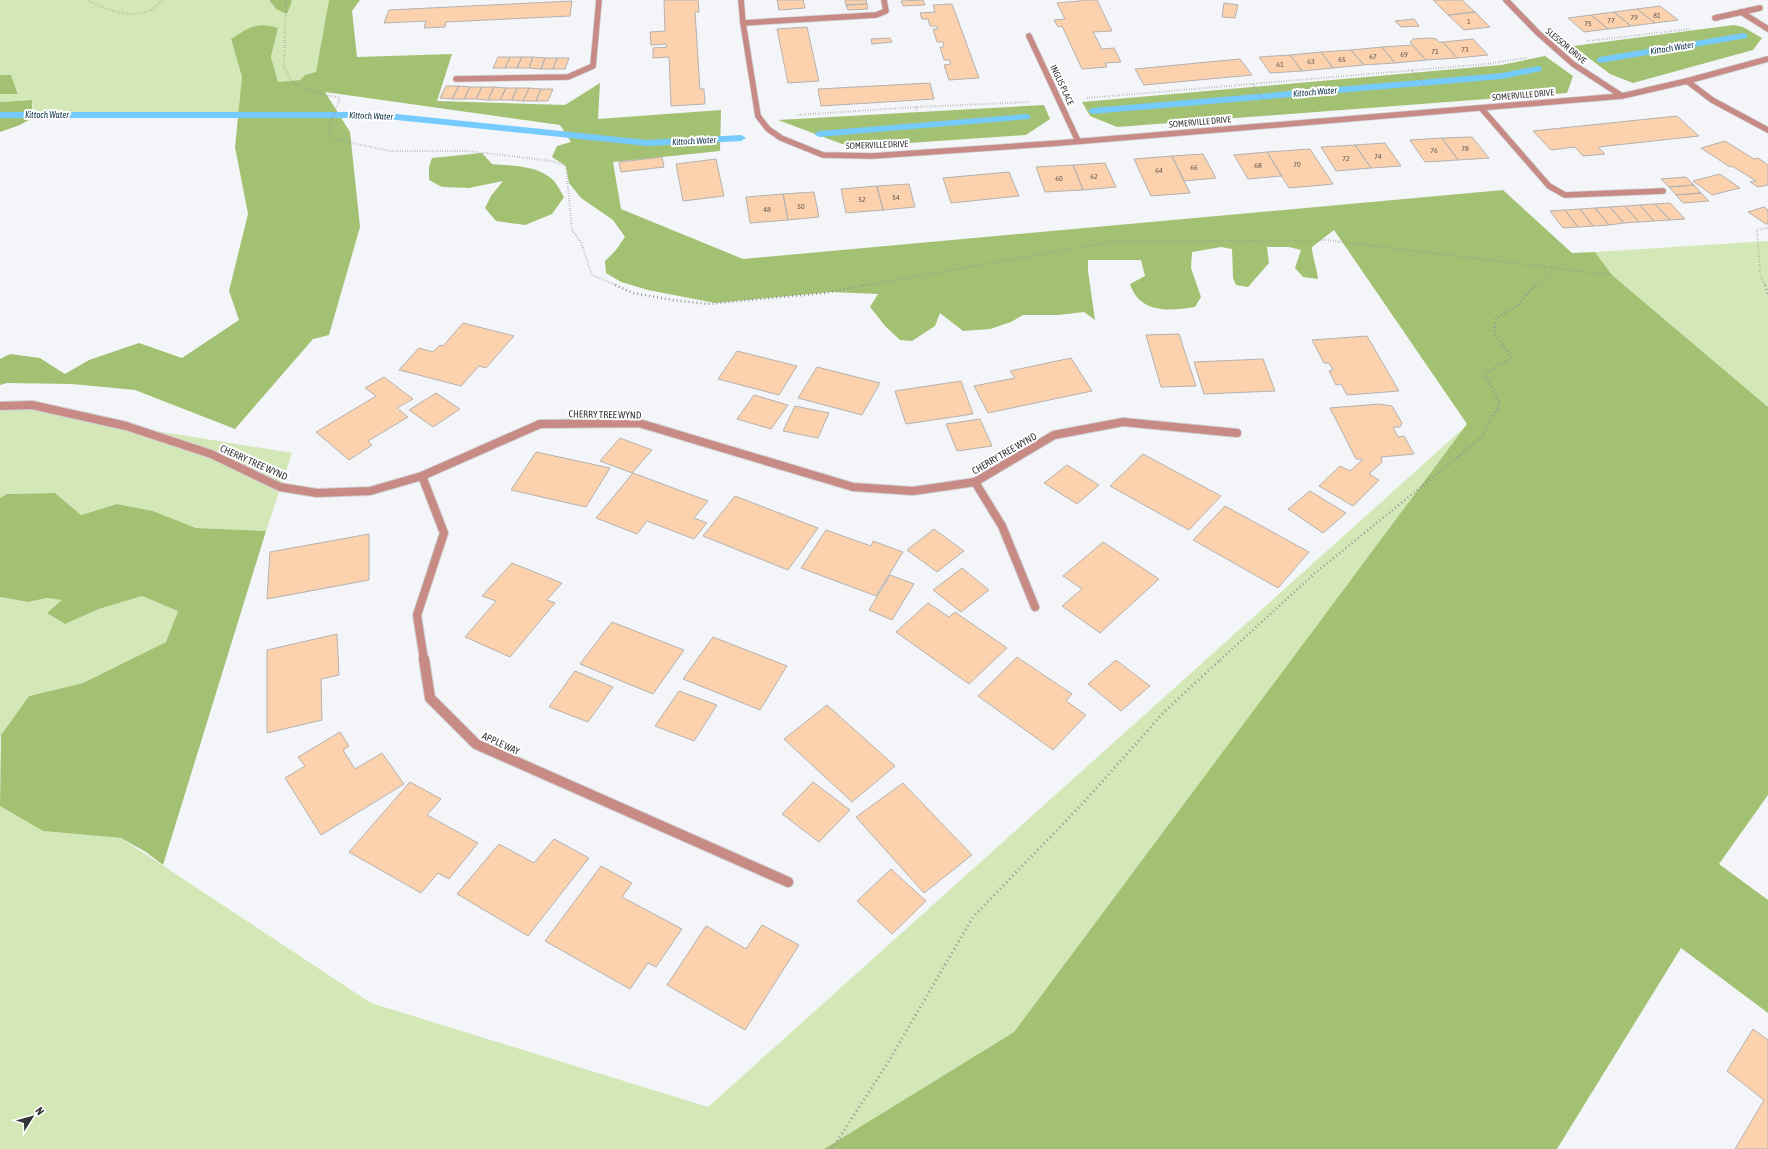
<svg xmlns="http://www.w3.org/2000/svg" width="1768" height="1149" viewBox="0 0 1768 1149" font-family="'Asap Condensed',sans-serif">
<rect width="100%" height="100%" fill="#f4f5f8"/>
<!-- green -->
<path fill="#d4e8b7" d="M0 0H269L276 9 292 2 291 0H329L316 73 305 75 300 80 278 82 271 57 278 28 231 39 242 77 239 115 33 114 32 100 0 102V94L18 93 11 75H0Z
M1768 241V407L1612 275 1595 252Z
M33 405 126 426 292 453 266 531 196 528 153 511 117 504 81 515 55 493 7 494 0 498V406Z
M1467 425 1014 1032 824 1149H0V806L43 831 121 838 371 1003 708 1107Z
M142 596 178 611 166 642 83 683 29 696 1 735 0 742V597L28 602 47 598 63 600 65 624 99 609Z"/>
<!-- forest -->
<path fill="#a3c173" d="M269 0H291L292 1 287 14 276 9Z
M329 0H360L352 11 357 57 452 54 437 101 565 105 600 83 598 119 721 110 720 151 613 162 621 209 743 259 1503 190 1572 253 1595 252 1612 275 1768 407V795L1719 864 1768 900V1013L1681 948 1557 1149H824L1014 1032 1467 424 1334 230 1312 247C1312 256 1317 268 1318 279L1303 277 1295 268 1301 250 1289 247H1267L1269 263 1248 287 1236 285 1233 278 1232 249 1221 247 1192 252 1191 268 1201 297 1195 307C1169 311 1140 314 1130 284L1145 276 1141 260H1088V271L1095 320 1084 312 1058 315H1023L1011 322 990 329 963 331 940 313 935 326 912 341 900 340 886 327 870 307 878 294 831 292 715 303 648 290 621 282 606 273 605 261 616 250 625 237 613 220 581 198 569 183 566 166 552 157 557 146 571 142 560 125 325 92 350 132 360 227 329 335 313 339 235 429 135 390 72 384 7 383 0 385V359L10 354 40 358 65 374 89 360 139 343 182 358 239 320 229 291 248 214 235 147 242 77 231 39C248 28 257 21 278 28L271 57 278 82 300 80 305 75 316 72Z
M1734 25 1743 27 1762 38 1753 50 1633 83 1610 74 1573 46Z
M1545 56 1573 76 1567 93 1117 127 1090 116 1082 102 1501 65Z
M0 75H11L18 94H0Z
M32 100V118L20 125 0 132V102Z
M1044 105 1050 119 1026 135 880 145 842 144 778 120Z
M482 153 492 164C512 166 539 165 554 181 558 186 561 192 564 197L552 214 525 225 496 221 485 208 491 196 503 181 469 188 442 187 429 180V167L432 158Z
M55 493 81 515 117 504 153 511 196 528 266 531 163 865 146 852 121 838 43 831 0 806 1 735 29 696 83 683 166 642 178 611 142 596 99 609 65 624 47 613 62 600 47 598 28 602 0 597V498L7 494Z"/>
<g fill="none" stroke-linecap="round" stroke-linejoin="round">
<!-- stream -->
<path fill="#76cbfe" fill-rule="evenodd" d="M1744 33 1747 34V38L1600 63 1596 60 1600 57Z
M1538 66 1541 67 1542 69 1541 71 1502 79 1092 114 1088 111 1092 108 1502 73Z
M0 112H377L647 140 741 135 746 138 741 141 647 146 377 118H0Z
M1026 114 1029 115 1031 117 1029 119 819 137 814 134 819 131Z"/>
</g>
<!-- building -->
<path fill="#fbd1ae" stroke="#b4b2b0" d="M664 0H698L699 12H695L700 89H704L705 104 671 106 669 57 653 58V48L667 47 666 44 651 45 650 32 665 31Z
M777 0H803L805 8 779 10Z
M845 0H866L867 4 846 5Z
M923 0 925 5 903 6 901 1Z
M1080 0H1097L1112 31 1093 32 1102 49 1114 48 1121 62 1105 63 1107 67 1082 69 1062 26 1058 27 1054 20 1065 19 1057 3 1080 1Z
M1433 0H1462L1475 12 1448 15Z
M572 1 570 16 446 22 445 27 424 28 426 21 384 23 389 10Z
M1224 3 1238 5 1235 18 1222 17Z
M867 4 868 9 848 10 846 5Z
M952 4 979 78 949 80 944 65 951 64 949 60H944L940 47H944L943 42H937L933 29H938L936 26H930L928 19H922L920 13 935 12 933 5Z
M1660 6 1678 20 1655 23 1637 9Z
M1637 9 1655 23 1631 26 1614 12Z
M1475 12 1490 27 1464 30 1448 15Z
M1614 12 1631 26 1608 29 1591 15Z
M1591 15 1608 29 1584 32 1568 18Z
M1414 19 1419 26 1401 27 1395 21Z
M807 27 819 81 788 83 777 29Z
M890 38 892 42 872 44 871 39Z
M1430 38 1436 39 1439 42H1443L1457 58 1426 60 1410 42 1413 39Z
M1473 39 1488 55 1457 58 1443 42Z
M1412 45 1426 60 1395 63 1382 47Z
M1382 47 1395 63 1364 65 1351 50Z
M1351 50 1364 65 1333 68 1321 52Z
M1321 52 1333 68 1302 71 1290 55Z
M1290 55 1302 71 1270 73 1259 57Z
M498 57H510L505 68H493Z
M510 57H522L517 68H505Z
M522 57H533L529 68H517Z
M533 57 545 58 541 69 529 68Z
M545 58H557L553 69H541Z
M557 58H569L565 69H553Z
M1240 59 1252 75 1144 85 1135 69Z
M930 83 934 99 821 106 818 89Z
M446 86H459L452 99 440 98Z
M459 86 470 87 464 99H452Z
M470 87H482L476 99H464Z
M482 87H494L488 100 476 99Z
M494 87 506 88 500 100H488Z
M506 88H517L512 100H500Z
M517 88H529L523 101 512 100Z
M529 88 541 89 536 101H523Z
M541 89H553L548 101H536Z
M1677 116 1699 136 1598 147 1605 154 1583 156 1575 147 1551 150 1533 131Z
M1472 137 1489 158 1458 160 1442 138Z
M1442 138 1458 160 1425 162 1410 140Z
M1725 141 1754 159 1758 158 1768 165V185L1758 187 1750 182 1756 181 1732 166 1730 167 1701 148Z
M1385 143 1401 166 1371 168 1355 145Z
M1355 145 1371 168 1336 171 1321 147Z
M1310 149 1333 184 1289 188 1267 152Z
M1267 152 1282 176 1248 179 1234 155Z
M1203 154 1216 178 1184 181 1172 156Z
M1172 156 1190 193 1151 196 1134 159Z
M662 157 664 167 621 172 619 162Z
M716 159 724 196 683 201 676 164Z
M1105 163 1116 187 1083 190 1073 165Z
M1073 165 1083 190 1045 192 1036 167Z
M1009 172 1019 196 951 203 943 178Z
M1720 174 1740 188 1712 195 1693 181Z
M1686 177 1694 185 1669 187 1661 179Z
M909 184 915 207 883 210 877 186Z
M1694 185 1701 193 1676 195 1669 187Z
M877 186 883 210 846 213 841 189Z
M814 192 819 217 788 220 783 194Z
M1701 193 1709 201 1683 203 1676 195Z
M783 194 788 220 750 223 746 197Z
M1670 203 1685 219 1670 220 1655 204Z
M1655 204 1670 220 1654 221 1640 205Z
M1640 205 1654 221 1639 222 1625 206Z
M1625 206 1639 222 1624 223 1610 207Z
M1610 207 1624 223 1609 225 1595 208Z
M1764 207 1768 210V224H1766L1748 212Z
M1595 208 1609 225 1593 226 1580 209Z
M1580 209 1593 226 1578 227 1565 210Z
M1565 210 1578 227 1563 228 1550 211Z
M463 323 514 336 486 368 479 366 461 386 399 370 419 348 433 352 440 345 443 346Z
M1179 334 1196 386 1161 387 1146 335Z
M1367 336 1399 391 1347 395 1341 384 1336 385 1329 371 1333 370 1329 363H1324L1312 340Z
M737 351 797 366 779 395 718 379Z
M1071 358 1092 391 988 413 974 386 1015 378 1010 371Z
M1263 359 1275 391 1204 394 1194 362Z
M817 367 880 383 862 415 798 398Z
M384 377 413 399 397 408 408 417 368 441 372 445 349 460 316 432 376 396 365 388Z
M961 381 973 414 906 424 895 391Z
M436 393 460 409 433 427 409 410Z
M754 395 788 405 771 429 737 419Z
M1379 404 1392 406 1402 423 1400 427H1393L1398 437 1404 436 1414 454 1381 457 1382 462 1369 474 1379 480 1353 506 1319 486 1340 466 1350 471 1363 459H1356L1330 408Z
M795 406 829 413 818 438 783 431Z
M980 419 992 446 957 451 946 424Z
M620 438 652 450 632 473 600 461Z
M536 452 610 468 586 507 511 490Z
M1143 454 1221 496 1189 530 1110 486Z
M1067 465 1099 485 1077 504 1044 483Z
M633 473 708 501 694 518 707 523 694 539 647 521 637 534 596 518Z
M1310 491 1346 513 1323 533 1288 509Z
M735 496 818 528 788 570 703 536Z
M1225 506 1309 552 1278 588 1193 540Z
M934 529 964 551 937 572 907 550Z
M826 530 871 546 873 541 903 552 876 596 801 568Z
M369 534V580L267 599 270 552Z
M1103 542 1159 579 1100 633 1062 606 1082 589 1063 576Z
M512 563 562 583 547 600 555 603 510 657 465 637 496 601 482 596Z
M962 568 989 590 961 612 933 590Z
M890 575 914 584 892 620 869 610Z
M928 603 949 617 955 612 1007 648 969 684 896 632Z
M612 622 684 650 653 694 580 664Z
M337 634 339 675 321 679 322 720 267 733V650Z
M713 637 787 666 760 710 683 679Z
M1017 657 1072 694 1066 701 1086 715 1053 750 978 696Z
M1116 660 1150 686 1121 711 1088 684Z
M575 671 613 687 588 722 549 707Z
M679 691 717 705 694 741 655 726Z
M827 705 895 766 852 802 784 739Z
M340 732 349 746 343 750 355 769 382 753 404 784 321 835 285 778 305 766 298 757Z
M410 782 441 799 427 815 478 843 449 879 438 873 421 893 349 852Z
M813 782 850 810 819 842 782 814Z
M903 783 972 855 924 893 856 817Z
M554 839 589 858 528 936 457 894 499 844 534 863Z
M601 866 632 883 622 897 682 929 656 967 648 963 630 989 545 941Z
M891 869 926 901 892 934 857 901Z
M762 925 799 945 745 1030 667 985 706 926 746 949Z
M1753 1029 1768 1040V1149H1735L1764 1100 1727 1071Z"/>
<g fill="none" stroke-linecap="round" stroke-linejoin="round">
<defs>
<path id="lane-far1" d="M743 23 876 15 886 11 884 0
M456 79 568 77 593 66 599 0
M1481 108 1549 186 1565 195 1663 191"/>
<path id="lane" d="M975 482 1002 526 1035 607"/>
<path id="street-far2" d="M741 0 743 23 758 116 768 129 781 138 823 155 872 156 1060 143 1622 96 1687 81 1768 59
M1506 0 1538 33 1573 64 1622 96
M1741 12 1768 29
M1715 18 1760 8
M1029 36 1078 141
M1687 81 1712 100 1768 130"/>
<path id="street-far1" d="M0 406 32 405 126 426 211 454 280 487 317 493 370 491 422 476 540 424 639 423 853 487 913 491 975 482 1054 435 1123 422 1237 433
M422 476 444 533 417 615 424 660"/>
<path id="street" d="M424 659 430 698 476 744 788 882"/>
</defs>
<!-- lane-far1 casing -->
<use href="#lane-far1" stroke="#d1d2d5" stroke-width="7"/>
<!-- lane casing -->
<use href="#lane" stroke="#d1d2d5" stroke-width="10"/>
<!-- street-far2 casing -->
<use href="#street-far2" stroke="#d1d2d5" stroke-width="7"/>
<!-- street-far1 casing -->
<use href="#street-far1" stroke="#d1d2d5" stroke-width="10"/>
<!-- street casing -->
<use href="#street" stroke="#d1d2d5" stroke-width="12"/>
<!-- path-far2 -->
<path stroke="#959698" stroke-width="2" stroke-dasharray="0.5 2" stroke-linecap="butt" d="M87 0C105 9 131 20 151 10 155 8 159 3 163 0
M286 0 284 68 293 83 319 93 340 98 328 130 333 139 390 151H468L552 161 566 166 572 230 581 242 592 275 618 286
M1587 41 1691 29
M1412 71 1426 87
M1253 84 1263 100
M1087 98 1486 64 1526 58
M916 107 920 126
M798 115 916 107 1030 102
M862 286 1110 242 1326 240 1612 275
M1534 286 1555 269
M1765 286 1760 274 1757 230 1768 228"/>
<!-- path-far1 -->
<path stroke="#959698" stroke-width="2.5" stroke-dasharray="1 3" stroke-linecap="butt" d="M615 285 633 293 672 300 708 304 824 293 867 285
M1765 285 1768 294
M1220 660 1314 574 1481 438 1500 403 1484 374 1512 358 1494 333 1496 318 1518 305 1535 285"/>
<!-- path -->
<path stroke="#959698" stroke-width="3" stroke-dasharray="1 3.5" stroke-linecap="butt" d="M832 1149 887 1064 973 917 1085 801 1164 712 1221 659"/>
<!-- lane-far1 -->
<use href="#lane-far1" stroke="#c78a84" stroke-width="5.5"/>
<!-- lane -->
<use href="#lane" stroke="#c78a84" stroke-width="8"/>
<!-- street-far2 -->
<use href="#street-far2" stroke="#c78a84" stroke-width="5.5"/>
<!-- street-far1 -->
<use href="#street-far1" stroke="#c78a84" stroke-width="8"/>
<!-- street -->
<use href="#street" stroke="#c78a84" stroke-width="10"/>
</g>
<g text-anchor="middle" stroke-width="4" stroke-linejoin="round" paint-order="stroke">
<!-- number labels -->
<g font-size="8" fill="#665c54">
<text x="1657" y="18">81</text>
<text x="1634" y="20">79</text>
<text x="1611" y="23">77</text>
<text x="1469" y="24">1</text>
<text x="1588" y="26">75</text>
<text x="1465" y="52">73</text>
<text x="1435" y="54">71</text>
<text x="1404" y="57">69</text>
<text x="1373" y="59">67</text>
<text x="1342" y="62">65</text>
<text x="1311" y="64">63</text>
<text x="1280" y="67">61</text>
<text x="1465" y="151">78</text>
<text x="1434" y="153">76</text>
<text x="1378" y="159">74</text>
<text x="1346" y="161">72</text>
<text x="1297" y="167">70</text>
<text x="1258" y="168">68</text>
<text x="1194" y="170">66</text>
<text x="1159" y="173">64</text>
<text x="1094" y="179">62</text>
<text x="1059" y="181">60</text>
<text x="896" y="200">54</text>
<text x="862" y="202">52</text>
<text x="801" y="209">50</text>
<text x="767" y="212">48</text>
</g>
<!-- far-street labels -->
<g font-size="9" fill="#343536" stroke="#fff">
<text transform="translate(1566 46) rotate(40)" y="3">SLESSOR DRIVE</text>
<text transform="translate(1062 85) rotate(65)" y="3">INGLIS PLACE</text>
<text transform="translate(1523 95) rotate(-5)" y="3">SOMERVILLE DRIVE</text>
<text transform="translate(1200 122) rotate(-5)" y="3">SOMERVILLE DRIVE</text>
<text transform="translate(877 145) rotate(-2)" y="3">SOMERVILLE DRIVE</text>
</g>
<!-- far-water labels -->
<g font-size="9" font-style="italic" fill="#0b3146" stroke="#fff">
<text transform="translate(1672 48) rotate(-9)" y="3">Kittoch Water</text>
<text transform="translate(1315 92) rotate(-5)" y="3">Kittoch Water</text>
<text x="47" y="118">Kittoch Water</text>
<text transform="translate(371 116) rotate(2)" y="3">Kittoch Water</text>
<text transform="translate(694 141) rotate(-3)" y="3">Kittoch Water</text>
</g>
<!-- street labels -->
<g font-size="10" fill="#343536" stroke="#fff">
<text transform="translate(605 414) rotate(1)" y="4">CHERRY TREE WYND</text>
<text transform="translate(1004 453) rotate(-30)" y="4">CHERRY TREE WYND</text>
<text transform="translate(254 462) rotate(24)" y="4">CHERRY TREE WYND</text>
<text transform="translate(501 743) rotate(25)" y="4">APPLE WAY</text>
</g>
</g>
<!-- north arrow -->
<g transform="translate(32 1117) rotate(53)" stroke="#ffffff" stroke-width="3" paint-order="stroke">
<path d="M0-3L7 15L0 10L-7 15Z" fill="#343536"/>
<text y="-6" font-size="11" font-weight="bold" text-anchor="middle" fill="#343536">N</text>
</g>
</svg>
